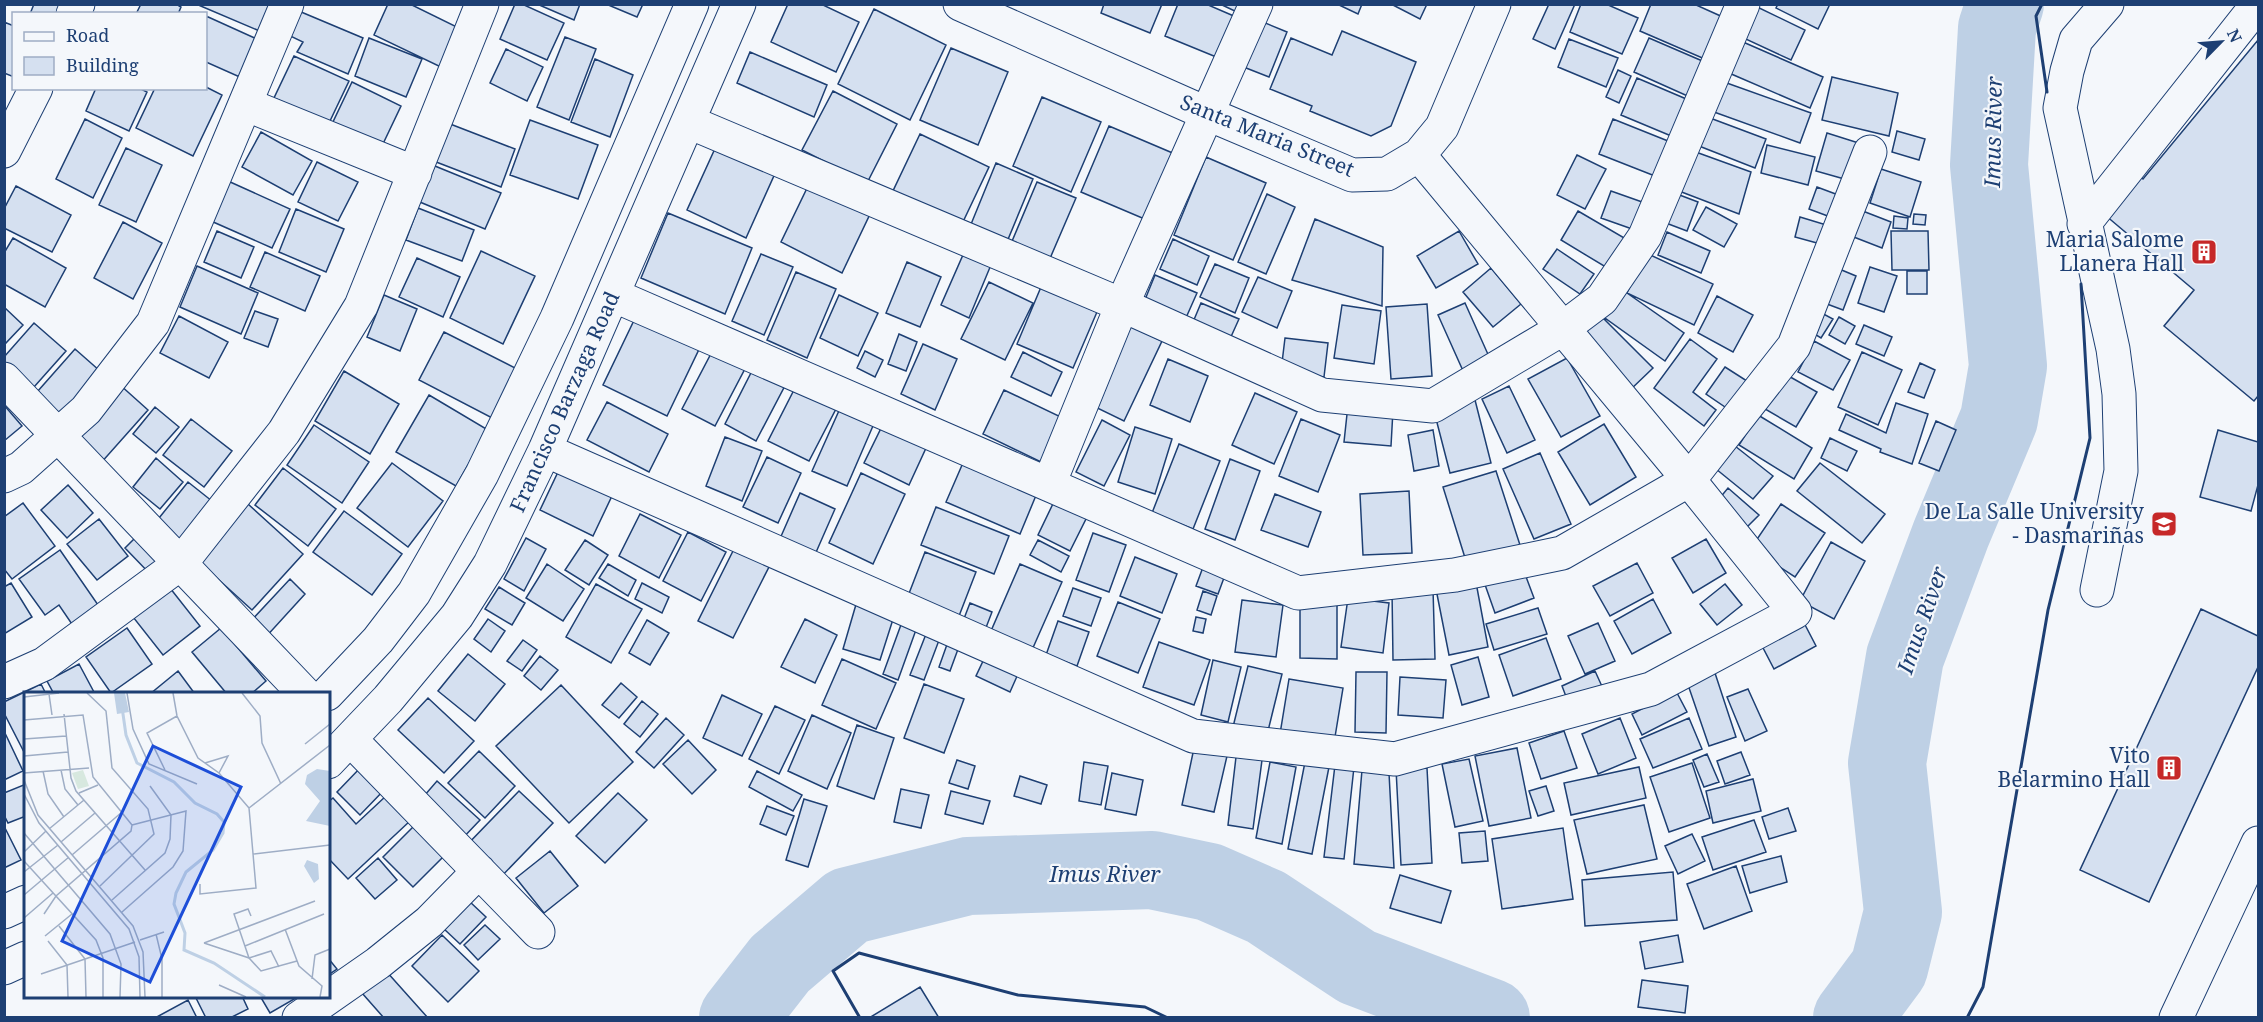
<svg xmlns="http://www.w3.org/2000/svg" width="2263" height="1022" viewBox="0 0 2263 1022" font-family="'Noto Serif',serif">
<rect width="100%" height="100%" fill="#f4f7fb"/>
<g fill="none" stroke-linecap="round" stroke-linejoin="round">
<!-- river -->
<path stroke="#bed0e5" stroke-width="78" d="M738 1018 780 964 848 906 968 876 1152 870 1209 882 1266 907 1357 967 1491 1018
M1852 1018 1889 968 1903 912 1887 763 1905 657 1951 534 1999 419 2008 366 1989 165 1997 28 2005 4"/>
</g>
<!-- building -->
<path fill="#d5e0f0" stroke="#1d3f73" stroke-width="1.5" d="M34 4H67L81 14H30Z
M141 4H176L181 7 178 14H136Z
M196 4H273L262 32Z
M388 4H410L463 30 445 69 374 35Z
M515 4H522L564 23 547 60 500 39Z
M537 4H580L574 20Z
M606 4H643L637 17Z
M788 4H821L859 22 836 72 771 42Z
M1104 4H1162L1150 33 1101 13Z
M1178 4H1206L1243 20 1226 61 1165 36Z
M1220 4H1243L1239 13Z
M1337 4H1362L1358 14Z
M1391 4H1427L1420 19Z
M1549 4H1575L1555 49 1533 39Z
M1581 4H1606L1638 18 1622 54 1570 32Z
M1651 4H1694L1725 18 1707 60 1640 31Z
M1751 4 1805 30 1791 60 1737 35Z
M1778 4H1830L1818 29 1776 8Z
M294 9 363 38 348 74 297 52 303 42 284 33Z
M874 9 946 45 910 120 838 84Z
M206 16 259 40 242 78 206 62Z
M1258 20 1287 32 1269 77 1241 66Z
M4 22 14 26V77L4 73Z
M1342 31 1416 62 1391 126 1371 136 1310 111 1312 106 1270 89 1291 38 1332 55Z
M565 37 596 49 569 120 537 107Z
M369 38 422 59 406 97 355 76Z
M1649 38 1707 63 1692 98 1634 72Z
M1569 39 1618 58 1606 87 1558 67Z
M2258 40V396L2254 401 2164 326 2194 290 2105 215 2138 175 2143 179Z
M1743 42 1823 77 1810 108 1729 73Z
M951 48 1008 72 978 145 920 120Z
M506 49 543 67 527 101 490 83Z
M750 52 827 85 814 117 737 83Z
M294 56 349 81 329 123 274 98Z
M595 59 633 75 610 137 571 122Z
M1618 70 1631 76 1619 103 1606 97Z
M1832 77 1898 93 1889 136 1822 120Z
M1637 78 1691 101 1676 138 1621 115Z
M352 82 401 106 381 148 332 124Z
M1724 82 1811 113 1800 143 1714 112Z
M206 87 222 95 193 156 136 128 155 88H206Z
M96 88H139L147 92 129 131 86 111Z
M833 91 897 124 867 183 802 150Z
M1042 97 1101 122 1071 192 1013 166Z
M1710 118 1766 139 1755 168 1699 146Z
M85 119 122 138 93 198 56 179Z
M1613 119 1673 143 1660 178 1599 154Z
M530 120 598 145 578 199 510 175Z
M445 122 515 149 501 187 431 160Z
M1109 126 1182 157 1154 223 1081 192Z
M1897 131 1925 139 1919 160 1892 152Z
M261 132 312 161 293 195 242 167Z
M1827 133 1865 145 1855 182 1816 171Z
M920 134 989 167 961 226 892 193Z
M718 142 777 169 746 238 687 210Z
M1767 145 1815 157 1808 185 1761 173Z
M126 148 162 165 136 222 99 205Z
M1693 151 1751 172 1739 214 1679 191Z
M1577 155 1606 169 1585 209 1557 195Z
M1206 157 1266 183 1233 260 1174 235Z
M317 162 358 182 338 221 298 202Z
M996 163 1033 179 1004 249 967 234Z
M430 164 501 193 485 229 415 200Z
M1881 169 1921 182 1910 217 1870 203Z
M228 181 290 209 272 248 211 221Z
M810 182 871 212 842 273 781 242Z
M1037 182 1076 198 1045 270 1007 253Z
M16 186 71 215 52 252 4 228V209Z
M1817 187 1841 196 1833 218 1809 209Z
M1611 191 1645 203 1635 230 1601 218Z
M1669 191 1698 202 1687 231 1658 220Z
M1267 194 1295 207 1266 274 1238 262Z
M1706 207 1737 224 1724 247 1693 230Z
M418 208 474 230 462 261 406 240Z
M1855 208 1891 222 1882 248 1846 234Z
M296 209 344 229 326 272 279 252Z
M1578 211 1626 239 1609 269 1561 240Z
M668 213 752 248 725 314 641 278Z
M1914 214 1926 215 1925 225 1913 224Z
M1894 216 1908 218 1907 229 1893 228Z
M1800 217 1833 227 1828 246 1795 237Z
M1315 219 1383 247 1382 306 1292 280Z
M123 222 162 243 133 299 94 278Z
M217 231 254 247 241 278 204 262Z
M1459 231 1478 264 1436 288 1417 256Z
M1891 231H1928L1929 270H1892Z
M1667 232 1710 251 1701 273 1658 255Z
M13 238 66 268 45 307 4 284V253Z
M1173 239 1209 256 1197 285 1160 269Z
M966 248 993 260 969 318 941 305Z
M1557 249 1594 274 1580 294 1543 269Z
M481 251 535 276 503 344 450 318Z
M265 252 320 276 305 311 250 287Z
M1646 253 1713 284 1694 325 1627 293Z
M761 254 793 267 764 335 732 321Z
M417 258 460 277 443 317 399 297Z
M907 262 941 277 920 327 886 313Z
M1215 264 1249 278 1235 313 1200 297Z
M197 266 258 293 241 334 180 307Z
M1832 266 1856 276 1843 310 1819 301Z
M1870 267 1897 276 1884 312 1858 303Z
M1491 268 1521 304 1493 327 1463 292Z
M1907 271H1927V294H1907Z
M796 272 836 289 807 358 767 340Z
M1155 275 1197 293 1181 329 1140 312Z
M1258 277 1292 291 1277 328 1242 312Z
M989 282 1033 303 1005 360 961 339Z
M1617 286 1684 333 1665 361 1598 313Z
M1041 287 1097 312 1073 368 1017 344Z
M384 295 417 309 400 351 367 337Z
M839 295 878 313 858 356 820 338Z
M1717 296 1753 315 1733 352 1698 333Z
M1201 303 1239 319 1225 350 1188 334Z
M1465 303 1491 361 1464 373 1438 315Z
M1427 304 1432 376 1391 379 1386 307Z
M1342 305 1381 311 1374 364 1334 358Z
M4 307 23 325 4 345Z
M1814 309 1833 319 1821 338 1803 327Z
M639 310 703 341 667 416 603 385Z
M255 311 278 319 268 347 244 338Z
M1598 313 1653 368 1628 392 1574 338Z
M179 316 228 342 209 378 160 353Z
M1839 317 1855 326 1845 344 1829 335Z
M34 323 66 351 26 396 4 378V357Z
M1129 325 1162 341 1124 421 1089 404Z
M1864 325 1892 337 1884 356 1856 344Z
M444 332 521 371 496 420 419 380Z
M899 334 917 342 906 371 888 364Z
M1285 338 1328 343 1324 377 1281 371Z
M1690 339 1717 359 1693 392 1716 410 1704 426 1654 388Z
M1814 341 1850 360 1833 390 1798 372Z
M923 344 957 359 935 410 901 394Z
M715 346 748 363 715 426 682 409Z
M75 349 100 371 55 422 30 400Z
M865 351 883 360 875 377 857 368Z
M1023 352 1062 372 1051 396 1011 377Z
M1862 352 1902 370 1878 425 1838 407Z
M1567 358 1600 416 1561 437 1528 379Z
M1168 359 1208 376 1190 422 1150 405Z
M757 361 789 378 756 441 725 424Z
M1920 363 1935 370 1924 398 1908 392Z
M1725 367 1747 381 1728 409 1706 394Z
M344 371 399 404 370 454 315 421Z
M1785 374 1817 392 1796 427 1765 409Z
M119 384 148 410 100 464 71 440Z
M797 384 838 405 809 461 768 441Z
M1509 386 1535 440 1507 453 1482 399Z
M1004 390 1063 418 1041 462 983 434Z
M1255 393 1297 412 1274 464 1232 445Z
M429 395 488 430 456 486 396 452Z
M1475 400 1491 463 1450 473 1434 411Z
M607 402 668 434 649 472 587 440Z
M1896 403 1928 414 1912 464 1880 452 1881 449 1839 430 1846 414 1886 433Z
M842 404 876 419 847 486 812 471Z
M4 405 22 426 4 441Z
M1348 405 1393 410 1391 446 1344 442Z
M155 407 179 427 156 453 133 434Z
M888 414 932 435 909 485 864 463Z
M1758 415 1812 448 1794 479 1739 445Z
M191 419 232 451 204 487 163 455Z
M1301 419 1340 435 1318 492 1279 476Z
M1102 420 1130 435 1104 486 1076 472Z
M1936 421 1956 430 1939 471 1919 463Z
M1604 424 1636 477 1590 505 1558 452Z
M314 425 369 462 342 503 287 465Z
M1135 427 1172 439 1155 494 1118 482Z
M1433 430 1439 466 1414 471 1408 435Z
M2218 430 2258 442V485L2251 511 2200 497Z
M725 437 762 451 742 501 706 486Z
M1830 438 1857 451 1847 471 1821 458Z
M1179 444 1220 461 1193 529 1152 513Z
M1735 446 1773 476 1753 499 1716 469Z
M969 449 1042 481 1020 534 946 502Z
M567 453 620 479 593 536 540 510Z
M1540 453 1571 524 1534 539 1503 469Z
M767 457 801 473 778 523 743 507Z
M156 458 183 482 160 509 133 487Z
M1230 459 1260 471 1235 540 1205 529Z
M392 463 443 501 408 547 357 508Z
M1820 463 1885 514 1862 543 1797 491Z
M283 468 336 509 308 546 255 505Z
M1496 471 1520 545 1466 561 1443 487Z
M861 473 905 494 873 564 829 543Z
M188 482 217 505 184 546 155 523Z
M68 485 93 513 67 538 41 510Z
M1061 487 1094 503 1070 551 1038 535Z
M1728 488 1759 515 1743 531 1714 505Z
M1409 491 1412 553 1363 555 1360 494Z
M800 493 835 509 810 566 775 550Z
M1275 494 1321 512 1308 547 1261 530Z
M23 503 55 546 12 579 4 569V517Z
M248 504 303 554 252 610 197 560Z
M1781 504 1825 533 1795 577 1751 548Z
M936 507 1009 536 994 574 921 545Z
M344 511 402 554 372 595 313 552Z
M640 514 681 535 659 578 619 556Z
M99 519 128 556 97 580 67 544Z
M144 529 172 559 153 577 125 548Z
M688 532 726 552 701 601 663 581Z
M1093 533 1126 545 1109 592 1076 580Z
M526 538 546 549 524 591 504 579Z
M1706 539 1726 573 1693 593 1672 558Z
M585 540 608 555 589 585 565 570Z
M1038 540 1069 556 1061 572 1030 555Z
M1831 542 1865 561 1834 619 1800 601Z
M736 545 771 563 733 638 698 621Z
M60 550 105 615 78 633 59 605 45 615 19 579Z
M925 552 976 572 959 616 908 596Z
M1135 557 1177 574 1162 613 1120 596Z
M1206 559 1228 567 1218 594 1196 586Z
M1637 563 1653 593 1610 616 1593 586Z
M547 564 584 589 563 621 526 598Z
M608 564 636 580 628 596 599 578Z
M1020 564 1062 582 1032 650 991 631Z
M1522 566 1534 598 1495 613 1483 579Z
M1475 577 1488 647 1449 655 1435 584Z
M290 579 305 594 264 639 248 624Z
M11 583 32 617 4 634V587Z
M642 583 669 597 662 613 635 599Z
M596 584 642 609 611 663 566 637Z
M1725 584 1742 605 1717 625 1700 604Z
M499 587 525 603 512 625 485 609Z
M170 588 200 626 163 655 133 617Z
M1073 588 1101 598 1091 626 1063 616Z
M1433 589 1435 659 1393 660 1392 590Z
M1203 591 1217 596 1211 615 1197 610Z
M1348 598 1389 603 1383 653 1341 647Z
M1653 599 1671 633 1632 654 1614 621Z
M1242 600 1283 605 1276 657 1235 652Z
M857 601 895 613 880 660 843 649Z
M1118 602 1160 619 1138 673 1097 656Z
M970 603 992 612 982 638 960 629Z
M1300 604H1337V659L1300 658Z
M1538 608 1547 634 1494 650 1486 624Z
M2201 609 2258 636V667L2149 902 2080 870Z
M1196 617 1206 619 1203 633 1193 631Z
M488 619 505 631 491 652 474 639Z
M805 619 837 635 815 683 781 667Z
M1802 619 1816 646 1774 669 1760 642Z
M647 620 669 633 650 665 629 653Z
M1058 621 1089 632 1077 666 1046 655Z
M902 622 917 627 898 680 883 674Z
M1598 623 1615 661 1585 674 1568 636Z
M127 628 152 664 111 693 86 657Z
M221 628 266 681 251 694H227L192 652Z
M928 629 941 635 924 680 910 675Z
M950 636 961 641 950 671 939 667Z
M1546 638 1561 679 1513 696 1499 655Z
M523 640 537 650 522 671 507 661Z
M993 640 1026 656 1010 692 976 676Z
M1159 642 1210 660 1194 705 1143 687Z
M468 654 505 684 475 721 438 691Z
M540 656 558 670 541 690 524 676Z
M1478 657 1489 697 1462 705 1451 665Z
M842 659 896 683 876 729 822 705Z
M1213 660 1241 667 1228 722 1201 715Z
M79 664 95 694H54L47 681Z
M1248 666 1282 674 1266 739 1232 731Z
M1714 670 1736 737 1709 746 1686 679Z
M178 671 195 694H150Z
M1595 671 1605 693 1570 707 1562 686Z
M1356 672H1387L1386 733 1355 732Z
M1400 677 1446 680 1443 718 1398 715Z
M1289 679 1343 688 1334 743 1280 734Z
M621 683 637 697 619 718 602 705Z
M41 684 46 694H26V756L4 713V702Z
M924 684 964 699 944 753 904 738Z
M561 685 633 762 569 823 496 746Z
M1748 689 1767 731 1745 741 1727 697Z
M1676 691 1687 712 1642 735 1632 714Z
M722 695 762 714 742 756 703 738Z
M428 698 474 741 444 773 398 730Z
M642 701 658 714 640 737 624 724Z
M775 706 805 720 779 774 749 759Z
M812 715 851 733 827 789 788 771Z
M666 718 684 735 654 768 636 752Z
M1620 718 1636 758 1598 774 1582 734Z
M1689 718 1702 749 1653 768 1640 739Z
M857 725 894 738 874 799 837 786Z
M4 731 23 771 4 780Z
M1564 731 1577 768 1541 779 1529 743Z
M688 740 716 770 692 794 663 764Z
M1194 748 1227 756 1214 812 1182 805Z
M1517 748 1531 818 1489 826 1475 756Z
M479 751 515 786 485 818 448 783Z
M1741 752 1750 775 1725 784 1717 761Z
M1707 754 1719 782 1704 787 1693 760Z
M1236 757 1262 760 1253 829 1228 825Z
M1469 759 1483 821 1455 827 1442 764Z
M957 760 975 766 968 789 949 783Z
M1084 762 1108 766 1101 805 1079 801Z
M1270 762 1296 767 1282 844 1256 838Z
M1305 762 1329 767 1312 854 1288 849Z
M1692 763 1710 818 1669 832 1650 777Z
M1335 765 1354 767 1344 859 1324 857Z
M362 766 386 788 360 815 337 792Z
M1639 767 1646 798 1571 815 1564 783Z
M1427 768 1432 863 1401 865 1396 769Z
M1362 770 1389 773 1394 868 1354 864Z
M757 771 802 795 793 811 749 787Z
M1112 773 1143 780 1136 815 1105 809Z
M1020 776 1047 785 1041 804 1014 796Z
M1753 779 1761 811 1713 823 1706 791Z
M437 781 480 820 460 841 418 803Z
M26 784V816L8 823 4 815V793Z
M1546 786 1554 811 1538 816 1529 791Z
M901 789 929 795 921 828 894 822Z
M519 791 553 823 497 881 463 849Z
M951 791 990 801 983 824 945 814Z
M618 793 647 820 605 863 576 836Z
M387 795 411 820 348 879 328 858V802L333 798 356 824Z
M804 799 827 806 808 867 786 860Z
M1644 805 1657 859 1587 874 1574 820Z
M767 806 794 816 786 835 760 824Z
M1788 808 1796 831 1769 839 1762 817Z
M1754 820 1766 852 1713 870 1702 837Z
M416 824 446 854 413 887 383 857Z
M4 826 21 860 4 868Z
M1563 828 1573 899 1502 909 1492 839Z
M1485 831 1488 861 1462 863 1459 833Z
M1692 834 1705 861 1678 874 1665 846Z
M550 851 578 886 544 913 516 878Z
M1781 856 1787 882 1750 893 1742 866Z
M378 858 397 880 375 899 356 878Z
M1736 866 1752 911 1704 929 1687 884Z
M1673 872 1677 920 1585 926 1582 880Z
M1400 875 1451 891 1441 923 1390 908Z
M469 901 486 917 460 944 443 928Z
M485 925 500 939 478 960 464 945Z
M442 935 479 971 448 1002 412 966Z
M1678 935 1683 962 1645 969 1640 942Z
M328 958 337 969 328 975Z
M386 971 428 1018H384L362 993Z
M1642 980 1688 986 1685 1013 1638 1007Z
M920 987 939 1018H869Z
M195 996H242L248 1009 230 1018H206Z
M260 996H295L296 998 270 1013Z
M188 1000 197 1018H155Z"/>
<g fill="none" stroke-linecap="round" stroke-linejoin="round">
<defs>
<path id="minor" d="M960 4 1208 114 1352 175 1387 174 1419 155 1442 127 1494 4
M73 14 78 4
M245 104 415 173
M689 122 1122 305 1322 395 1433 406 1562 329 1602 299 1645 236 1743 4
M4 151 36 88
M2084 224 2258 4
M613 295 1298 593 1455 575 1562 553 1689 480 1794 346 1870 152
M4 379 305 694
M545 450 1193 736 1395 759 1651 689 1795 612 1689 480 1419 155
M4 476 21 468 86 410 153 323 287 4
M1049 484 1122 305 1256 4
M2097 590 2121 471 2119 394 2113 349 2060 108 2067 71 2076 40 2107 4
M4 682 44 664 181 563 284 432 361 306 482 4
M327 694 378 640 414 593 482 474 557 318 692 4
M351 740 538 932
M328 762 388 699 457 616 490 564 545 450 739 4
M4 912 26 902
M4 968 26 958
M299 1018 378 963 429 922 479 871
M2176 1018 2258 843"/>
</defs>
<!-- minor casing -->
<use href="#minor" stroke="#1d3f73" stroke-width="35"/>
<!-- minor -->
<use href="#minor" stroke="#f4f7fb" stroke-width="33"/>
<!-- wall -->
<path stroke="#1d3f73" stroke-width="3" d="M2042 4 2036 16 2047 92
M860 1018 833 971 859 953 1018 995 1145 1007 1168 1018
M1967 1018 1983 987 2048 610 2090 438 2081 284"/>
</g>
<!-- icons -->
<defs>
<symbol id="building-square" viewBox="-11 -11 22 22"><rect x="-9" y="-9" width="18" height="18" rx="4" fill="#c62828" stroke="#f4f7fb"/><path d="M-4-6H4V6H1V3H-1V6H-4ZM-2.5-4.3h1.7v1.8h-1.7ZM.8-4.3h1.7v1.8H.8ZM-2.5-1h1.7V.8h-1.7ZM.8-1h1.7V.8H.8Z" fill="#fff"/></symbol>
<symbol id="university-square" viewBox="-11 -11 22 22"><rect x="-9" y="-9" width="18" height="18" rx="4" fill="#c62828" stroke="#f4f7fb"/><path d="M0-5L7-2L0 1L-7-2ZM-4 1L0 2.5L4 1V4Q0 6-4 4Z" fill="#fff"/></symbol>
</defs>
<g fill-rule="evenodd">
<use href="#building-square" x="2189" y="237" width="30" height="30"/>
<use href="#university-square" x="2149" y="509" width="30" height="30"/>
<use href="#building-square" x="2154" y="753" width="30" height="30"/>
</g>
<g text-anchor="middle" stroke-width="4.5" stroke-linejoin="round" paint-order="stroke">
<!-- street labels -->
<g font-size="21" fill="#1d3f73" stroke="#f4f7fb">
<text transform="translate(1267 136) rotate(22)" y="7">Santa Maria Street</text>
<text transform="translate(565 402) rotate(-66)" y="7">Francisco Barzaga Road</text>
</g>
<!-- poi labels -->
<g font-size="21" fill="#1d3f73" stroke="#f4f7fb" text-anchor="end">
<text x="2184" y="247">Maria Salome<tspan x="2184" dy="24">Llanera Hall</tspan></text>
<text x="2144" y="519">De La Salle University<tspan x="2144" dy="24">- Dasmariñas</tspan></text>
<text x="2150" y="763">Vito<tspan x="2150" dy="24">Belarmino Hall</tspan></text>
</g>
<!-- water labels -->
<g font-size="22" font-style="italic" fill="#1d3f73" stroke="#f4f7fb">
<text transform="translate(1993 132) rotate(-89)" y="8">Imus River</text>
<text transform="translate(1922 620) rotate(-71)" y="8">Imus River</text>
<text x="1105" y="882">Imus River</text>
</g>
</g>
<!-- overview -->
<g transform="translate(24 692)">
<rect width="306" height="306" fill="#f4f7fb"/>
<path d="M59 78 65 94 54 97 48 81Z" fill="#d7e8df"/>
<path d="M90 1H101L105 20 93 22ZM293 77 306 79V134L282 129 296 109 281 92 283 83ZM283 168 294 172 295 187 290 191 280 174Z" fill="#bed0e5"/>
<path fill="none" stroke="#bed0e5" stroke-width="3" d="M96 1 102 43 113 71 150 90 171 111 193 122 200 130 199 141 189 158 162 180 152 201 150 212 161 241 160 258 190 271 241 305"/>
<path fill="none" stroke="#9eadc5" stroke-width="1.5" d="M63 1 82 19 88 76 124 117 130 142 76 194M103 1 109 37 125 72 173 92M149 1 153 24 174 66 195 81 225 116M218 1 236 24 238 51 257 92M25 2 28 23M0 5 35 1M40 22 47 86 52 99 121 178M0 28 59 23 69 85 108 133 107 139 32 204 20 222M0 47 42 44M281 52 306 32M0 64 44 60M181 71 204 64 195 81M37 78 41 97 54 113M141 78 123 41 153 24M19 79 24 102 40 125M0 81 65 76M0 88 14 123 109 234 119 260 121 305M55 101 74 93M0 102 15 131 105 237 115 265 116 305M225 116 306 53M25 137 60 108M0 141 86 242 97 272 96 305M37 150 71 121M0 160 22 139M229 162 306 153M48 163 98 120M0 169 72 248 79 266V305M0 180 34 153M176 192V202L232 196 225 116M0 203 45 165M88 208 141 161 146 147 147 123 126 94M98 220 149 175 159 159 162 119 108 133M227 224 224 217 210 222 225 266 247 259 255 275M0 226 29 201M35 234 61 267 62 305M261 237 275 274 298 294 296 305M132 242 138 267V305M21 244 48 222M116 248 140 240M24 249 43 273 44 305M180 251 291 209M180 251 225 266 237 279 273 269M221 254 300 222M17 282 111 250M288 287 291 263 306 257M195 293 222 305"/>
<path fill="#1d4ed8" fill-opacity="0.15" stroke="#1d4ed8" stroke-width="3" d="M129 54 217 95 126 290 38 249Z"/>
<rect width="306" height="306" fill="none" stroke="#1d3f73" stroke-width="3"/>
</g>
<!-- border -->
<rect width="2263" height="1022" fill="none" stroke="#1d3f73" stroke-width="12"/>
<!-- legend -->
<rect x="12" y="12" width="195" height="78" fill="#f4f7fb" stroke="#9eadc5" stroke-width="1.5"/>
<rect x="24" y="32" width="30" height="9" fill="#f4f7fb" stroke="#9eadc5" stroke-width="1.5"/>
<text x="66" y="42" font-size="18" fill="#1d3f73">Road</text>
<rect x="24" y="57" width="30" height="18" fill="#d5e0f0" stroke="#9eadc5" stroke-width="1.5"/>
<text x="66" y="72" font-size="18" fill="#1d3f73">Building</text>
<!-- north arrow -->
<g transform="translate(2221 42) rotate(65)" stroke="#f4f7fb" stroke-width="4.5" paint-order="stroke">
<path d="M0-4.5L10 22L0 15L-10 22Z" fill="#1d3f73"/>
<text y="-9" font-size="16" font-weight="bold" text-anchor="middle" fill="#1d3f73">N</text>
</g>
</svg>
